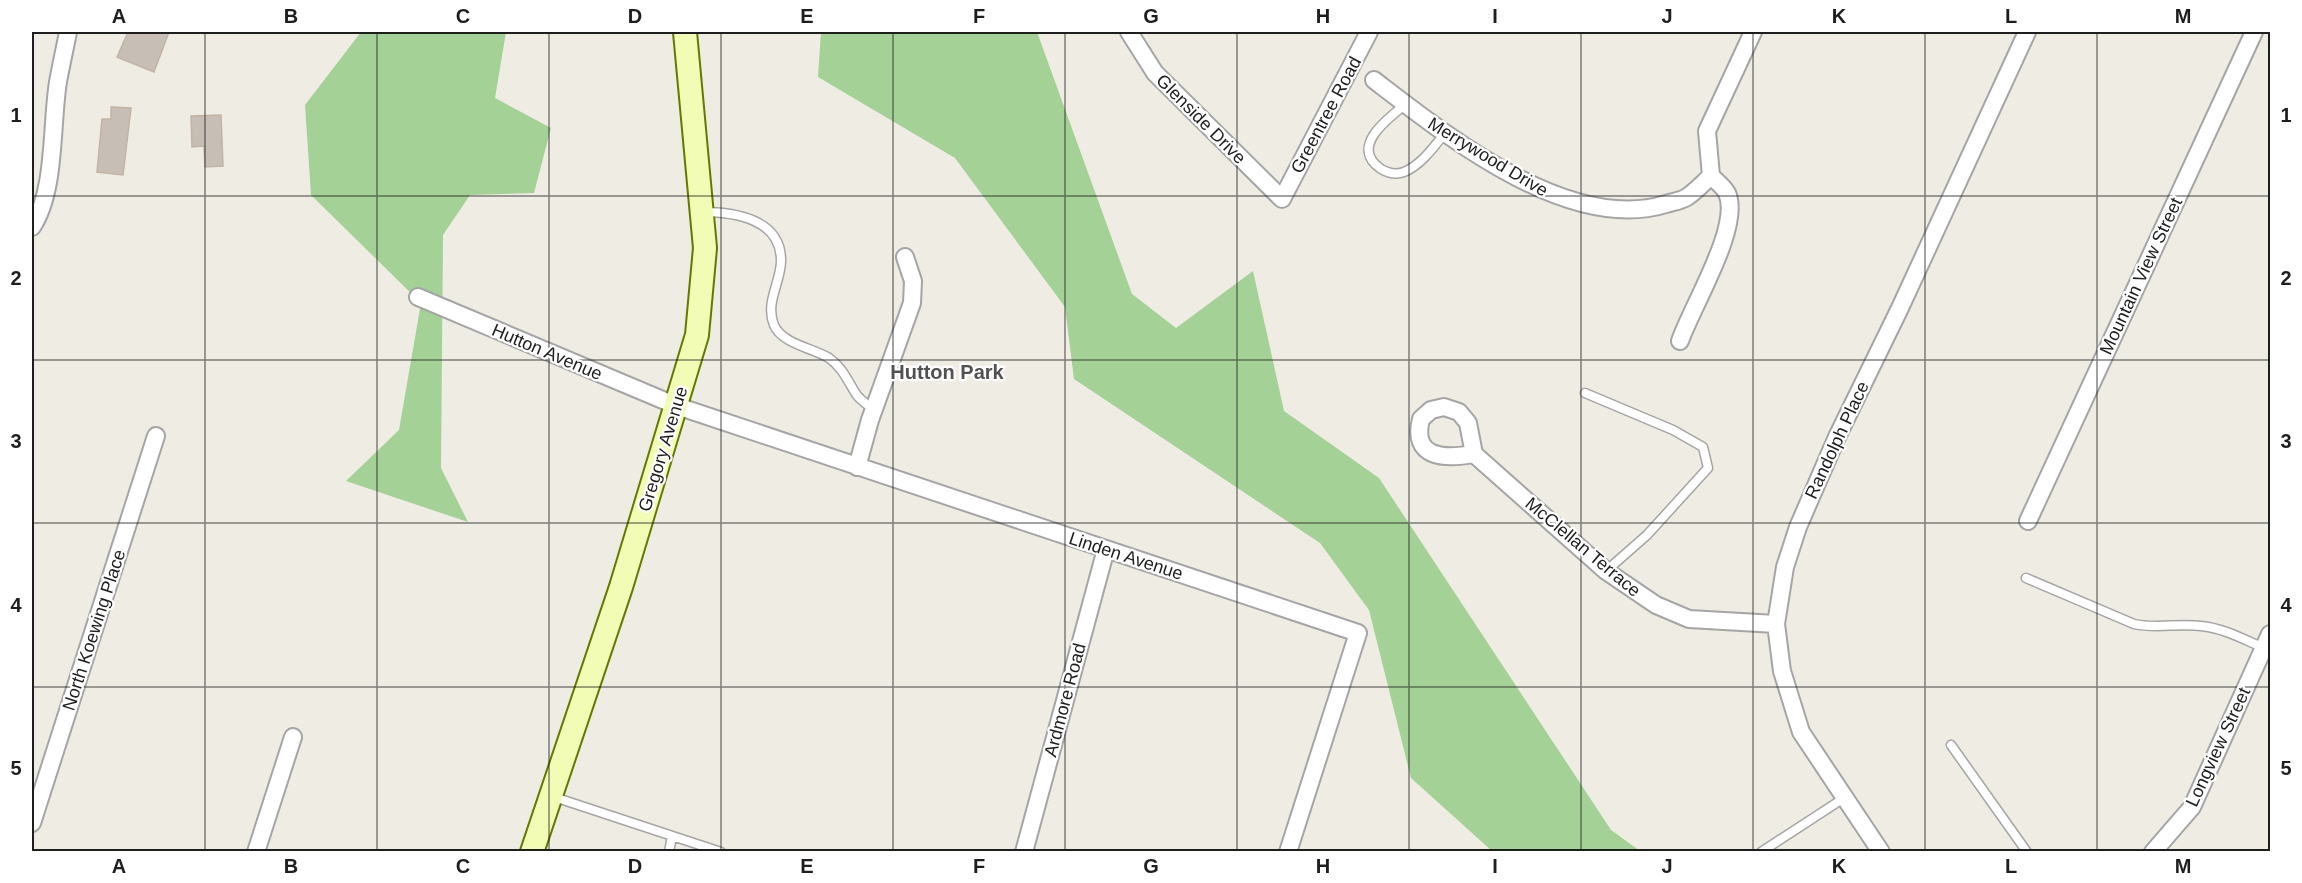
<svg xmlns="http://www.w3.org/2000/svg" width="2302" height="883" viewBox="0 0 2302 883" font-family="Arial,sans-serif">
<rect width="100%" height="100%" fill="#efece3"/>
<!-- forest -->
<path fill="#a3d196" d="M361 32H506L495 98 551 128 534 193 470 195 443 235 441 468 468 522 346 481 399 430 421 303 311 195 305 105Z
M821 32H1037L1132 294 1176 328 1253 271 1284 411 1379 478 1611 830 1640 851H1492L1411 778 1369 610 1320 543 1074 379 1065 307 955 158 818 77Z"/>
<!-- building -->
<path fill="#c7bfb6" stroke="#c2b4a5" stroke-width="1.5" d="M128 32H169L154 72 117 57Z
M111 107 131 108 123 175 97 172 102 119H111Z
M221 115 223 166 205 167 204 146 192 147 191 116Z"/>
<g fill="none" stroke-linecap="round" stroke-linejoin="round">
<defs>
<path id="service" d="M1406 104C1387 119 1349 147 1381 169 1388 173 1396 175 1404 172 1421 165 1433 148 1445 133
M702 212C735 212 782 219 781 262 780 284 765 303 774 325 782 344 813 348 829 358 843 368 847 380 856 394 860 400 868 405 873 409
M1585 393 1673 430 1703 447 1708 468 1647 535 1606 571
M2026 578 2134 624C2156 629 2178 623 2201 626 2223 628 2243 639 2264 648
M1951 745 2027 852
M551 796 721 852
M669 852 672 836
M1761 852 1844 798"/>
<path id="minor" d="M1129 32 1155 73 1282 199 1369 32
M1374 80C1447 136 1569 234 1666 204 1672 202 1681 201 1687 197 1696 191 1703 183 1711 176L1707 131 1753 32
M32 227C56 191 51 125 58 82 61 65 65 48 68 32
M418 297 677 406 1358 633 1288 852
M1680 341C1692 306 1742 226 1727 193 1724 187 1716 181 1711 176
M1474 454C1445 459 1411 459 1421 419L1431 410 1444 407 1459 412 1468 423 1474 454 1606 571 1656 605 1689 619 1776 624
M857 467 870 420 912 303 913 281 905 257
M2028 521 2254 32
M32 823 156 436
M256 852 293 737
M1024 852 1106 549
M1881 852 1801 732 1782 671 1776 624 1785 567 1798 527 1837 437 1900 308 2027 32
M2153 852 2192 807 2270 634"/>
<path id="secondary" d="M532 852 621 587 697 335 705 248 685 32"/>
</defs>
<!-- service casing -->
<use href="#service" stroke="#a5a5a5" stroke-width="11"/>
<!-- minor casing -->
<use href="#minor" stroke="#a5a5a5" stroke-width="20"/>
<!-- secondary casing -->
<use href="#secondary" stroke="#637900" stroke-width="26"/>
<!-- service -->
<use href="#service" stroke="#fff" stroke-width="8"/>
<!-- minor -->
<use href="#minor" stroke="#fff" stroke-width="16"/>
<!-- secondary -->
<use href="#secondary" stroke="#f3fcb4" stroke-width="22"/>
</g>
<!-- grid -->
<path fill="none" stroke="#1e1e1e" stroke-width="1.5" stroke-opacity="0.55" d="M205 32V852M377 32V852M549 32V852M721 32V852M893 32V852M1065 32V852M1237 32V852M1409 32V852M1581 32V852M1753 32V852M1925 32V852M2097 32V852M32 196H2270M32 360H2270M32 523H2270M32 687H2270"/>
<g text-anchor="middle" stroke-width="4.5" stroke-linejoin="round" paint-order="stroke">
<!-- street labels -->
<g font-size="18" fill="#1e1e1e" stroke="#fff">
<text transform="translate(1326 115) rotate(-62)" y="6">Greentree Road</text>
<text transform="translate(1201 119) rotate(45)" y="6">Glenside Drive</text>
<text transform="translate(1488 157) rotate(31)" y="6">Merrywood Drive</text>
<text transform="translate(2141 276) rotate(-65)" y="6">Mountain View Street</text>
<text transform="translate(547 352) rotate(23)" y="6">Hutton Avenue</text>
<text transform="translate(1837 440) rotate(-65)" y="6">Randolph Place</text>
<text transform="translate(663 449) rotate(-73)" y="6">Gregory Avenue</text>
<text transform="translate(1583 547) rotate(40)" y="6">McClellan Terrace</text>
<text transform="translate(1126 556) rotate(18)" y="6">Linden Avenue</text>
<text transform="translate(94 630) rotate(-72)" y="6">North Koewing Place</text>
<text transform="translate(1065 700) rotate(-75)" y="6">Ardmore Road</text>
<text transform="translate(2218 747) rotate(-65)" y="6">Longview Street</text>
</g>
<!-- neighbourhood labels -->
<g font-size="20" font-weight="bold" fill="#515151" stroke="#fff">
<text x="947" y="379">Hutton Park</text>
</g>
</g>
<!-- border -->
<rect width="2302" height="883" fill="none" stroke="#ffffff" stroke-width="66"/>
<rect x="33" y="33" width="2236" height="817" fill="none" stroke="#1e1e1e" stroke-width="2"/>
<g font-size="20" text-anchor="middle" font-weight="bold" fill="#1e1e1e">
<text x="119" y="23">A</text>
<text x="291" y="23">B</text>
<text x="463" y="23">C</text>
<text x="635" y="23">D</text>
<text x="807" y="23">E</text>
<text x="979" y="23">F</text>
<text x="1151" y="23">G</text>
<text x="1323" y="23">H</text>
<text x="1495" y="23">I</text>
<text x="1667" y="23">J</text>
<text x="1839" y="23">K</text>
<text x="2011" y="23">L</text>
<text x="2183" y="23">M</text>
<text x="16" y="122">1</text>
<text x="2286" y="122">1</text>
<text x="16" y="285">2</text>
<text x="2286" y="285">2</text>
<text x="16" y="448">3</text>
<text x="2286" y="448">3</text>
<text x="16" y="612">4</text>
<text x="2286" y="612">4</text>
<text x="16" y="775">5</text>
<text x="2286" y="775">5</text>
<text x="119" y="873">A</text>
<text x="291" y="873">B</text>
<text x="463" y="873">C</text>
<text x="635" y="873">D</text>
<text x="807" y="873">E</text>
<text x="979" y="873">F</text>
<text x="1151" y="873">G</text>
<text x="1323" y="873">H</text>
<text x="1495" y="873">I</text>
<text x="1667" y="873">J</text>
<text x="1839" y="873">K</text>
<text x="2011" y="873">L</text>
<text x="2183" y="873">M</text>
</g>
</svg>
